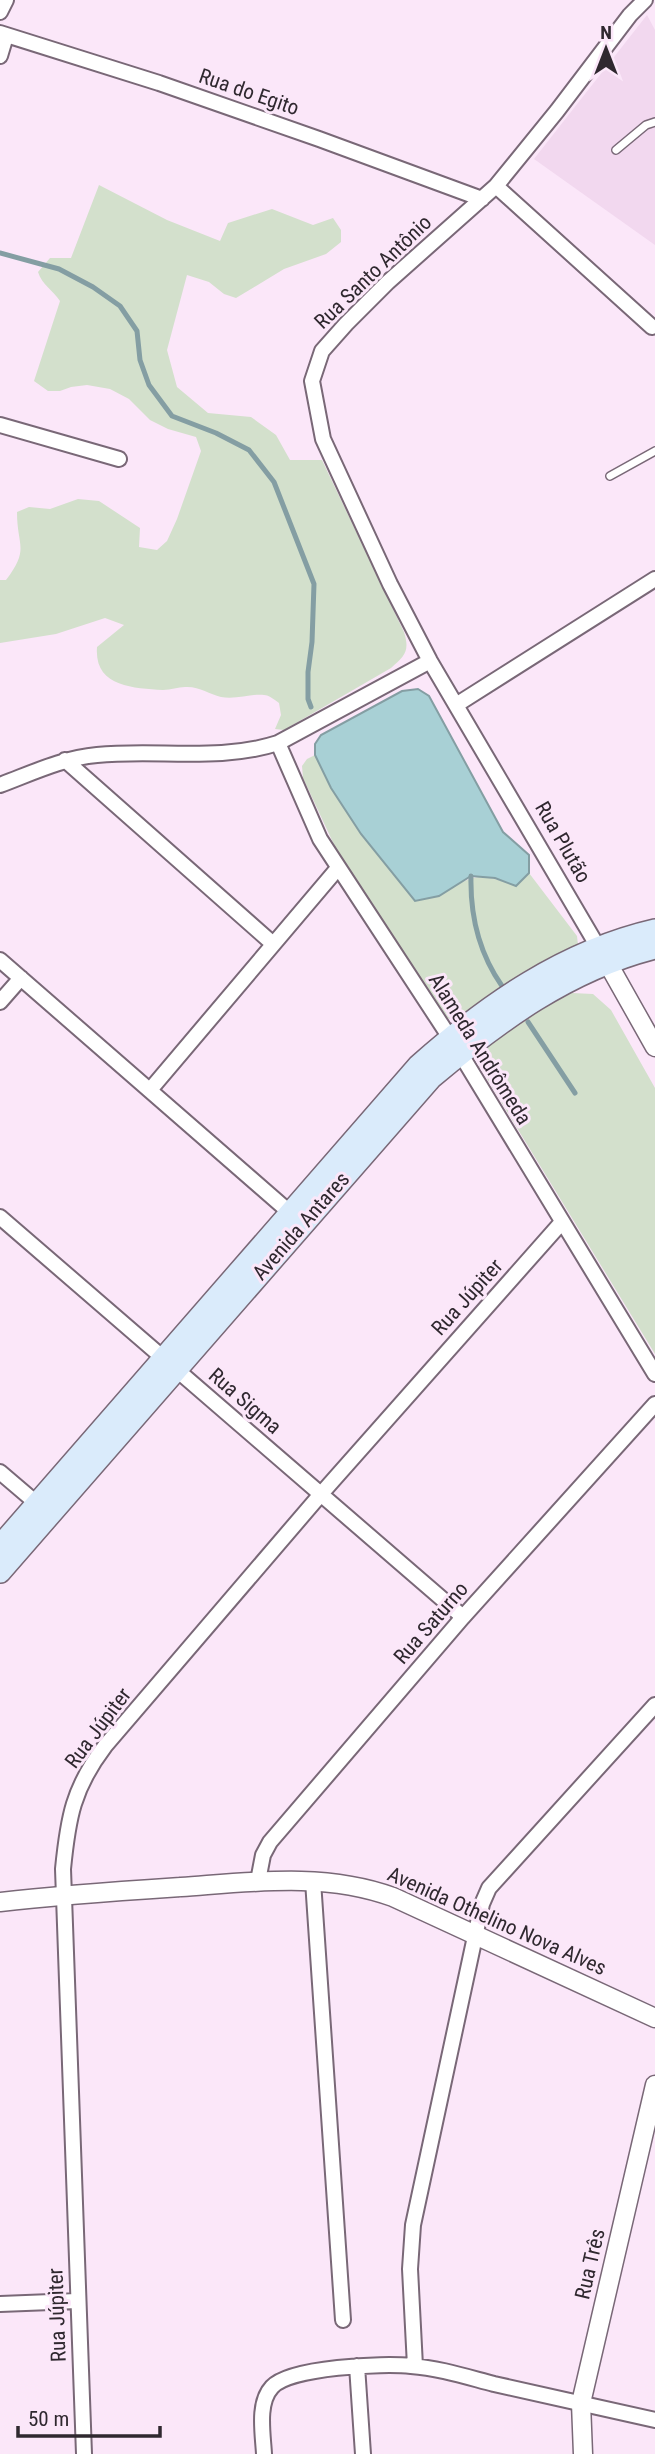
<svg xmlns="http://www.w3.org/2000/svg" width="655" height="2454" viewBox="0 0 655 2454" font-family="'Roboto Condensed',sans-serif">
<rect width="100%" height="100%" fill="#fbe7f9"/>
<!-- built -->
<path fill="#f2d8ef" d="M647 15 655 30V245L534 159Z"/>
<!-- green -->
<path fill="#d3e0cc" d="M99 185 167 220 220 241 228 223 272 209 313 225 333 218 341 230V242L326 254 284 269 236 298 224 294 209 282 187 275 167 350 177 387 208 413 251 417 276 435 290 460H322L404 632C410 651 405 656 391 668L284 730 275 729 281 715 279 703C275 700 269 695 264 695 254 693 236 700 221 697 209 694 199 686 185 687 178 687 171 690 163 690 133 688 94 687 97 647L124 625 105 618 56 634 0 643V580H6C30 548 17 547 17 512L29 507 50 509 78 499 99 501 140 528 139 547 157 550 167 541 177 519 201 451 196 437 168 429 150 420 129 399 110 389 87 385 71 387 60 391H48L34 381 60 301C53 290 42 285 38 272L50 258H71Z
M315 755 331 788 439 896C473 875 476 871 516 886L529 873 577 936 578 945 460 1019 454 1021 443 1016 343 864 303 778 302 766 307 759Z
M572 993 593 994 611 1010 655 1088V1354L478 1064 479 1051 553 1002Z"/>
<!-- water -->
<path fill="#a8d0d5" stroke="#849ea3" stroke-width="2" d="M418 689 429 696 503 832 529 855V873L516 886 495 878 471 876 439 896 415 901 361 834 331 788 315 755V744L321 735 402 691Z"/>
<g fill="none" stroke-linecap="round" stroke-linejoin="round">
<!-- stream -->
<path stroke="#849ea3" stroke-width="5" d="M0 253 59 269 93 287 120 306 137 331 140 360 149 385 172 416 216 433 249 450 274 482 314 584 312 642 308 672V699L311 707
M471 876C470 917 479 953 502 986
M528 1022 575 1093"/>
<defs>
<path id="service" d="M616 150 646 125 655 122
M610 476 655 451"/>
<path id="minor" d="M0 12 6 0
M0 33 159 83 319 139 482 199
M0 56 6 36
M496 186 652 327
M0 425 119 459
M456 705 655 579
M278 743 320 839 460 1053 655 1374
M65 760 272 943
M0 785C32 773 63 758 97 755 158 749 219 762 278 743L430 661
M598 947 430 661 390 584 323 439 312 381 322 351 346 324 388 282 496 186 557 111 630 15 645 0
M0 960 295 1217
M0 1002 21 978
M150 1090 338 868
M0 1217 463 1617
M0 1472 41 1507
M258 1881 263 1855 270 1842 463 1617 655 1404
M313 1881 343 2320
M0 2304 77 2301
M357 2366 363 2454
M415 2366 410 2269 413 2225 482 1904 489 1888 655 1705
M84 2454 63 1869C68 1818 73 1788 105 1746L321 1494 562 1222
M264 2454C263 2434 257 2403 272 2387 290 2367 383 2363 411 2366 439 2368 467 2377 494 2384 548 2396 601 2408 655 2420"/>
<path id="tertiary" d="M602 953 655 1047
M0 1902C60 1895 121 1891 181 1887 252 1882 325 1872 393 1897L655 2018
M583 2454 581 2403 655 2085"/>
<path id="secondary" d="M0 1546 419 1065C488 1004 564 951 655 930
M0 1572 431 1078C499 1021 568 970 655 948"/>
</defs>
<!-- service casing -->
<use href="#service" stroke="#796877" stroke-width="10"/>
<!-- minor casing -->
<use href="#minor" stroke="#796877" stroke-width="18"/>
<!-- tertiary casing -->
<use href="#tertiary" stroke="#796877" stroke-width="21"/>
<!-- secondary casing -->
<use href="#secondary" stroke="#796877" stroke-width="24"/>
<!-- service -->
<use href="#service" stroke="#fff" stroke-width="7"/>
<!-- minor -->
<use href="#minor" stroke="#fff" stroke-width="14"/>
<!-- tertiary -->
<use href="#tertiary" stroke="#fff" stroke-width="18"/>
<!-- secondary -->
<use href="#secondary" stroke="#daebfb" stroke-width="21"/>
</g>
<g text-anchor="middle" stroke-width="6" stroke-linejoin="round" paint-order="stroke">
<!-- street labels -->
<g font-size="21" fill="#2f282f" stroke="#fbe7f9">
<text transform="translate(249 92) rotate(19)" y="7">Rua do Egito</text>
<text transform="translate(373 272) rotate(-44)" y="7">Rua Santo Antônio</text>
<text transform="translate(563 842) rotate(60)" y="7">Rua Plutão</text>
<text transform="translate(480 1049) rotate(58)" y="7">Alameda Andrômeda</text>
<text transform="translate(301 1226) rotate(-49)" y="7">Avenida Antares</text>
<text transform="translate(467 1297) rotate(-48)" y="7">Rua Júpiter</text>
<text transform="translate(245 1401) rotate(41)" y="7">Rua Sigma</text>
<text transform="translate(431 1623) rotate(-49)" y="7">Rua Saturno</text>
<text transform="translate(98 1728) rotate(-53)" y="7">Rua Júpiter</text>
<text transform="translate(497 1921) rotate(24)" y="7">Avenida Othelino Nova Alves</text>
<text transform="translate(590 2264) rotate(-77)" y="7">Rua Três</text>
<text transform="translate(57 2315) rotate(-92)" y="7">Rua Júpiter</text>
</g>
</g>
<!-- north arrow -->
<g transform="translate(606 49)" stroke="#fbe7f9" stroke-width="5" paint-order="stroke">
<path d="M0-5L12 26L0 18L-12 26Z" fill="#2f282f"/>
<text y="-10" font-size="19" font-weight="bold" text-anchor="middle" fill="#2f282f">N</text>
</g>
<!-- scale -->
<path d="M18 2426v10h142v-10" fill="none" stroke="#2f282f" stroke-width="3.5"/>
<text x="28" y="2426" font-size="21" fill="#2f282f" stroke="#fbe7f9" stroke-width="5" paint-order="stroke">50 m</text>
</svg>
